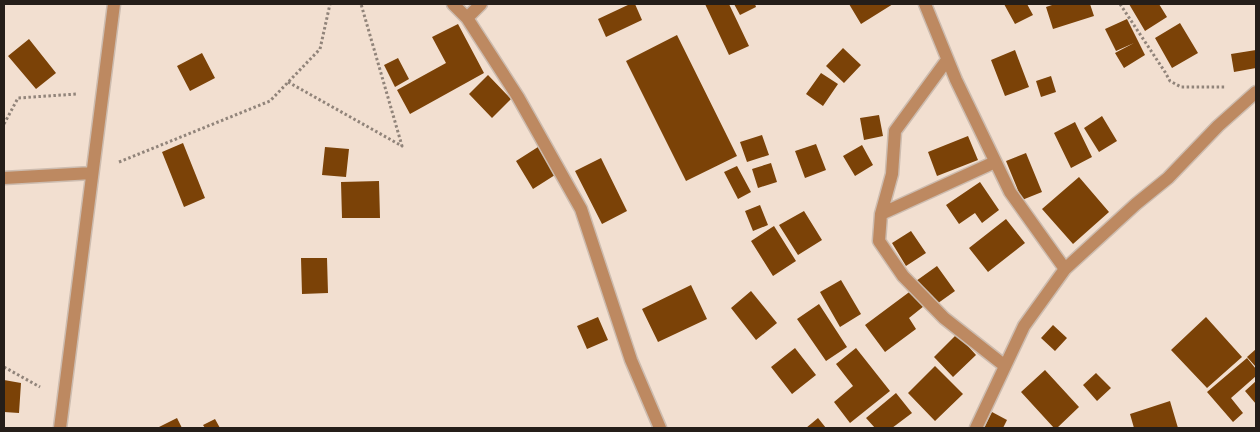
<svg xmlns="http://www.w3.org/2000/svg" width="1260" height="432" viewBox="0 0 1260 432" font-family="'Source Sans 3',sans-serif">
<rect width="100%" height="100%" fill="#f2dfd0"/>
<!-- building -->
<path fill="#7b4207" d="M630 4H635L642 20 606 37 598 19Z
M705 4H729L749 46 729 55Z
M734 4H755L756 7 740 15Z
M849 4H893L861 24Z
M1004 4H1027L1033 15 1015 24Z
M1055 4H1090L1094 16 1053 29 1046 7Z
M1129 4H1159L1167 17 1145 31Z
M1127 19 1145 55 1124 68 1115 53 1134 43 1116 51 1105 29Z
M1180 23 1198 53 1172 68 1155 38Z
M458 24 484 73 410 114 397 90 446 63 432 37Z
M677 35 737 156 686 181 626 61Z
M29 39 56 73 36 89 8 56Z
M843 48 861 65 844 83 826 66Z
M1015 50 1029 87 1005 96 991 60Z
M1256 50V68L1234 72 1231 54Z
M202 53 215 78 190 91 177 66Z
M398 58 409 79 395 87 384 65Z
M821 73 838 84 823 106 806 94Z
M488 75 511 99 492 118 469 94Z
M1051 76 1056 92 1041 97 1036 81Z
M879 115 883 136 864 140 860 118Z
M1102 116 1117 141 1099 152 1084 128Z
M1075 122 1092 157 1071 168 1054 133Z
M762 135 769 155 747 162 740 142Z
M968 136 978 160 937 176 928 152Z
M183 143 205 198 184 207 162 152Z
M816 144 826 170 805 178 795 151Z
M862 145 873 165 855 176 843 156Z
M325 147 349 149 346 177 322 175Z
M538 147 555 175 533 189 516 161Z
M1026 153 1042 192 1022 200 1006 161Z
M601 158 627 211 602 224 575 171Z
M771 163 777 182 758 188 752 169Z
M737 166 751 192 738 199 724 172Z
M1079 177 1109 212 1073 244 1042 209Z
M379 181 380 218H342L341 182Z
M980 182 999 210 982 223 975 213 959 224 946 205Z
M760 205 768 225 753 231 745 211Z
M804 211 822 240 798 255 779 225Z
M1006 219 1025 243 988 272 969 248Z
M774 226 796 261 773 276 751 241Z
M911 231 926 253 906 266 892 243Z
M301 258H327L328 293 302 294Z
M937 266 955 291 934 306 916 281Z
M841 280 861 314 840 327 820 292Z
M691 285 707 319 658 342 642 309Z
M912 290 924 306 909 318 916 329 885 352 865 325Z
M751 291 777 323 756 340 731 308Z
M819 304 847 347 826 361 797 319Z
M598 317 608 340 587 349 577 326Z
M1206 317 1242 357 1207 388 1171 350Z
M1053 325 1067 338 1055 351 1041 338Z
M957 334 976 355 953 377 934 357Z
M795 348 816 375 792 394 771 367Z
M856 348 890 391 850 423 834 402 853 386 836 364Z
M1256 349V367L1247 357Z
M1247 358 1256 369V376L1231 398 1243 413 1233 422 1207 392Z
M935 366 963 394 935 421 908 393Z
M1045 370 1079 407 1057 428H1054L1021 392Z
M1096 373 1111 388 1097 401 1083 385Z
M4 380 21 383 19 413 4 412Z
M1256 381V404L1245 391Z
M896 393 912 413 892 428H875L866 418Z
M1170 401 1178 428H1134L1130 414Z
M992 412 1007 420 1003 428H984Z
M177 418 182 428H157Z
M818 418 826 428H806Z
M215 419 220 428H205L203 425Z"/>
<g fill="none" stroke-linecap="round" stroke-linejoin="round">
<defs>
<path id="minor" d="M453 4 467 18 518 97 581 209 631 360 660 428
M925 4 956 80 1010 192 1065 269
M467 18 481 4
M947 60 895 131 892 174 881 214 879 241 903 276 944 318 1005 366
M4 178 92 173
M881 214 995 162
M60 428 114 4
M976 428 1024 326 1065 269 1136 204 1168 178 1218 126 1256 92"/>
</defs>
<!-- minor casing -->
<use href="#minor" stroke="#cdbcaf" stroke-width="15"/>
<!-- path -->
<path stroke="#91847a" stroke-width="3" stroke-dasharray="2.5 2.5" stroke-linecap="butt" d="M1120 4 1165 72 1170 81 1181 87H1225
M288 82 402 146 361 4
M4 124 18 98 77 94
M119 162 270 101 320 49 330 4
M4 367 40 387"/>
<!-- minor -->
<use href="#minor" stroke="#bd8961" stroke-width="12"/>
</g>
<!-- border -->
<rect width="1260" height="432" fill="none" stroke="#251e19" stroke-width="10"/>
</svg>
